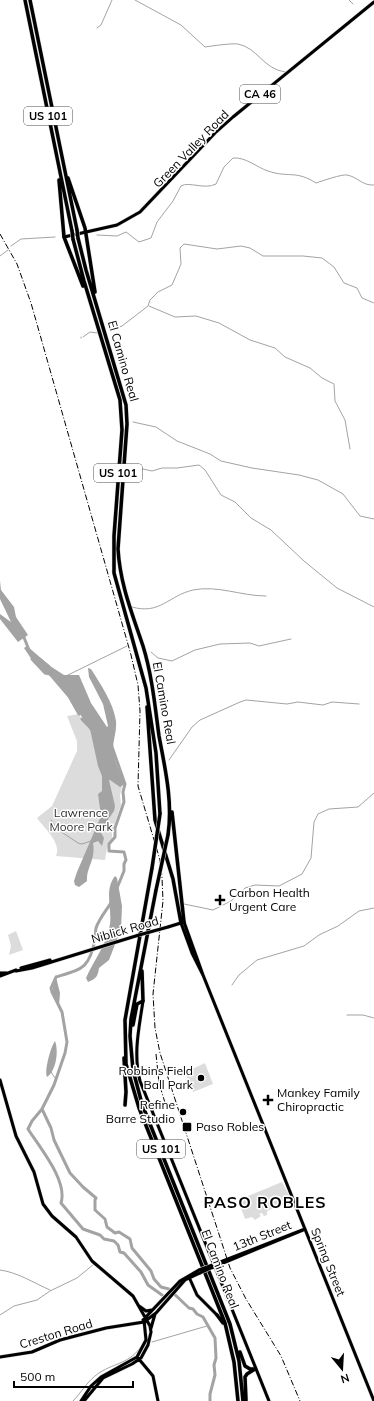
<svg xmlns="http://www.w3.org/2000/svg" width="374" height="1401" viewBox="0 0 374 1401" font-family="Mulish,sans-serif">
<rect width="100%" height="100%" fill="#fff"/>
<!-- green -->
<path fill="#dcdcdc" d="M79 714 87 727 113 748 121 774 122 787 120 795 121 805 112 831V840L107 848 105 860 56 856C62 843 44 828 37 818L52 806 77 751V741L67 716Z
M16 931 23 950 9 955 11 946 8 935Z
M205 1063 213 1084 193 1092 186 1075 188 1071Z
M282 1182 291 1199 288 1205 286 1203 267 1211V1215L264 1216 262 1213 259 1214 261 1216 255 1220 252 1217 245 1219 238 1200Z"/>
<!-- water -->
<path fill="#a3a3a3" d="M0 581 1 590 14 607 16 617 28 635 18 642 0 619V614L11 622 0 599Z
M27 646 50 666 64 675H79L91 703 107 727 108 726 103 704 89 677 88 668 91 669C101 685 113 702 116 721 117 731 113 740 113 749 114 761 120 773 125 784L120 787 110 780H109L115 806 114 811 100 831 104 838 102 846 98 841 93 843C96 861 86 867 87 881L79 887 75 885 74 881 77 872 101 816 98 794 102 791V776L98 766 90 729 71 701 48 674 34 663 24 648Z
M115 876 117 878 122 906 121 929 109 960 99 968C98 976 96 979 88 982L86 978C94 960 107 944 110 924 112 907 104 890 115 876Z
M56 977 60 993 59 1006C51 995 51 990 56 977Z
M55 1041C59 1051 56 1071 47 1077 44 1071 51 1046 55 1041Z"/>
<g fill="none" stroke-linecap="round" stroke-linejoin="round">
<!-- stream -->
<path stroke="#a3a3a3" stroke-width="1" d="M135 0 181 25 205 47C211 46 233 43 238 44 258 48 263 69 285 72
M349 0 353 4
M97 28 101 25 112 0
M97 235 117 236 126 232 139 242 151 238 157 222 173 201 181 186C189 181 204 190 216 184L224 167 233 158C246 157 256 167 268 171 288 178 296 170 316 183 322 181 342 174 347 175 358 177 362 186 374 185
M11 246 21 239 55 237
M0 256 8 250
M149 306 175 317 196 316 219 323 250 340 275 348 285 357 310 368 322 378 334 384 335 401 345 420 350 449
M112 330 122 326 148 306 150 300 158 292 172 285 181 264 180 248 184 244 217 249 241 246 250 248 263 256H303L322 258 334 267 344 283 357 288 362 298 374 303
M83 337 90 332 97 333
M81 338V337
M133 422 156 427 177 441 210 454 221 461 252 468 299 475 318 480 343 494 360 516 374 519
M132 475 143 469 152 471 162 468H177L199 465 205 470 221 495 235 502 251 518 271 530 304 561 337 588 374 607
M132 607C160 615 168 596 193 590 218 585 241 596 266 596
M151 652 158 658 172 661 195 650 220 644 250 643 259 646 291 639
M40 658 50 666
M66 676 127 646
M169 760 192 727 200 720 240 702 246 700 287 704 298 702 323 705 332 702 359 704
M51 820 57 829 78 843 82 844 91 841
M184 904 213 910 231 901 245 888 255 885 279 886 302 874 311 858 314 822 318 814 329 809 358 807 374 793
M232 985 239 975 257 960 304 946 319 935 338 926 359 911 374 908
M347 1015H363L374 1018
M51 1072 55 1078
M0 1270C17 1272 34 1283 50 1290
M0 1315 14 1306 37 1300 50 1291 77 1278 94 1264
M152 1342 207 1326
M73 1401C82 1392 87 1381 99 1373 116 1362 130 1364 142 1345"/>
<!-- river -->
<path stroke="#a3a3a3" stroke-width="3" d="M23 635 29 650
M32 659 45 673 50 674
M70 698 79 714
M82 719 93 731
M111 744 125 784 123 792 124 802 115 828V837L109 844V851L124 852 126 860 124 864V871L117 888
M112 901C107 910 100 917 96 928 95 932 96 936 95 940 89 969 82 969 56 977L51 988 52 992 62 1012 67 1042 65 1053 54 1085 42 1109 51 1128 54 1140 70 1173 83 1187 96 1198 95 1200V1210L105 1219 107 1227 115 1233 119 1232 130 1239 132 1248 151 1271 154 1279 161 1287 169 1289 189 1308 193 1309 197 1314 203 1317 215 1338 216 1358 214 1365 215 1375 210 1394V1401
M42 1109 32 1121 28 1129C40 1148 68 1181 61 1203L83 1229 100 1235 104 1239 114 1241 118 1245 120 1252 124 1253 141 1272 148 1285 162 1295"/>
<defs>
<path id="major" d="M64 237 117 225 140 212 215 133 233 117 374 2
M181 923 192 953 203 975
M168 927 184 922 203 975 374 1401
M21 968 50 960
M16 971 32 968 139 935
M0 973H7
M0 976 16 970
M143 1001C139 1028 133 1054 140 1081L269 1401
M0 1080 16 1136 34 1172 43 1204 52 1216 76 1237 92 1261 133 1296 150 1326 151 1332 148 1345 141 1358 132 1364 103 1378 84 1401
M210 1266 305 1229
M211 1268 303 1230
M189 1277 197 1295 217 1315
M139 1306 146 1311 152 1310
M143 1320 180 1281 199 1270
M151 1328 155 1314
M0 1357 32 1352 60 1340 106 1328 144 1322 156 1313 185 1280 200 1273
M138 1358 153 1376 158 1401
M81 1401 91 1386 101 1377 137 1357 146 1340 144 1320"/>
<path id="highway" d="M25 0 72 231
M30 0 77 230
M68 178 85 228 95 292
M59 180 64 237 83 286
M78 238 86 270 126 405 127 424 118 549C120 584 132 613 143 646 152 675 155 706 159 736 165 768 173 802 168 835
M73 239 84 281 120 400 122 430 114 536V573L146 688 156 753 160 814
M147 707 155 820 173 879 181 923
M172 812 184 922
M152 868 125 1020 126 1064 139 1108 225 1323 234 1362 238 1401
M156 890 131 1019 130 1036 133 1070 142 1104 230 1324 239 1361 243 1401
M133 1025 137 1004 143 1001 142 971
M124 1058 126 1092 125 1105
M217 1315 223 1323
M240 1352 245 1366 250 1369H255
M246 1400 245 1377 247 1374 255 1369"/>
</defs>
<!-- major casing -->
<use href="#major" stroke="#dbdbdb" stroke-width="4"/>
<!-- highway casing -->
<use href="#highway" stroke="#dbdbdb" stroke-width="4.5"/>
<!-- major -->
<use href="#major" stroke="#000" stroke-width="3"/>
<!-- highway -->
<use href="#highway" stroke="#000" stroke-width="3.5"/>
<!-- rail -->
<path stroke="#000" stroke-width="1" stroke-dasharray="6 2 1 2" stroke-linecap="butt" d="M0 234 17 264 31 303 131 655 138 685 140 711 138 786 160 860 162 877 163 901 153 994 155 1028 160 1053 230 1268 246 1299 281 1356 300 1401
M156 1054 159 1083 166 1106"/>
<defs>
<path id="major-bridge" d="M139 935 168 927
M199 1270 210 1266
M200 1273 211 1268"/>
<path id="highway-bridge" d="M77 230 78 238
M72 231 73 239
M152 868 160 814
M156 890 168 835"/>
</defs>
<!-- major-bridge casing -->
<use href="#major-bridge" stroke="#dbdbdb" stroke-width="4" stroke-linecap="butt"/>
<!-- highway-bridge casing -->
<use href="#highway-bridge" stroke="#dbdbdb" stroke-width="4.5" stroke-linecap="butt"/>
<!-- major-bridge -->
<use href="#major-bridge" stroke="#000" stroke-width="3"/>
<!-- highway-bridge -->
<use href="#highway-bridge" stroke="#000" stroke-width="3.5"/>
</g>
<!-- markers -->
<g fill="#000" stroke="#fff" stroke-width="1.5">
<path d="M218 894h4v4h4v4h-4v4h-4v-4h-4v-4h4z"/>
<circle cx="201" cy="1078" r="4"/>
<path d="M266 1094h4v4h4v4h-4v4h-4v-4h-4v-4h4z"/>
<circle cx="183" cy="1112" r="4"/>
<rect x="182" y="1122" width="10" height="10" rx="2"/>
</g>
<g text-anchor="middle" stroke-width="3" stroke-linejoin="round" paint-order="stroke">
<!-- shield labels -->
<g fill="#fff" stroke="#4c4c4c" stroke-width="1">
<rect x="240" y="85" width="40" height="18" rx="3"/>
<rect x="24" y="107" width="48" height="18" rx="3"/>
<rect x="94" y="464" width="48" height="18" rx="3"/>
<rect x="137" y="1140" width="48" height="18" rx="3"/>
</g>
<g font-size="11" font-weight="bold" fill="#000">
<text x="260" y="98">CA 46</text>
<text x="48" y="120">US 101</text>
<text x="118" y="477">US 101</text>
<text x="161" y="1153">US 101</text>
</g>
<!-- street labels -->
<g font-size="12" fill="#000" stroke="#fff">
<text transform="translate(191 149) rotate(-46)" y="4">Green Valley Road</text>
<text transform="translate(123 361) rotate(74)" y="4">El Camino Real</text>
<text transform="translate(164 703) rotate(80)" y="4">El Camino Real</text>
<text transform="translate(125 930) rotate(-16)" y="4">Niblick Road</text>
<text transform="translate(262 1236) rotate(-22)" y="4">13th Street</text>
<text transform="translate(328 1262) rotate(68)" y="4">Spring Street</text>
<text transform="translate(220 1269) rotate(69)" y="4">El Camino Real</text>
<text transform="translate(56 1334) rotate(-17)" y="4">Creston Road</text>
</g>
<!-- park labels -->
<g font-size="12" fill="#333" stroke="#fff">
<text x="81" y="817">Lawrence<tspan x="81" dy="14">Moore Park</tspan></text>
</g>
<!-- poi labels -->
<g font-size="12" fill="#000" stroke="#fff" text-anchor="start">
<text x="229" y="897">Carbon Health<tspan x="229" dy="14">Urgent Care</tspan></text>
<text x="193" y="1075" text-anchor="end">Robbins Field<tspan x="193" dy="14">Ball Park</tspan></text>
<text x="277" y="1097">Mankey Family<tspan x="277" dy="14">Chiropractic</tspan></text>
<text x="175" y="1109" text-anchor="end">Refine<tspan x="175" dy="14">Barre Studio</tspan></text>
<text x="196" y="1131">Paso Robles</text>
</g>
<!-- district labels -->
<g font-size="16" font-weight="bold" letter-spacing="1" fill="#000" stroke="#fff">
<text x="265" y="1208">PASO ROBLES</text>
</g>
</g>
<!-- north arrow -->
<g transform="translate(342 1369) rotate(162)" stroke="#ffffff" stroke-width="3" paint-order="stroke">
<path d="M0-3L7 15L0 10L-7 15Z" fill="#000000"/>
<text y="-6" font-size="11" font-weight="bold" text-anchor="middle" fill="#000000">N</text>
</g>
<!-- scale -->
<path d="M14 1381v6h119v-6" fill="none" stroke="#000000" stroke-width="2"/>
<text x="20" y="1381" font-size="12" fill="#000000" stroke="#ffffff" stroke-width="3" paint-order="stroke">500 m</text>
</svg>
